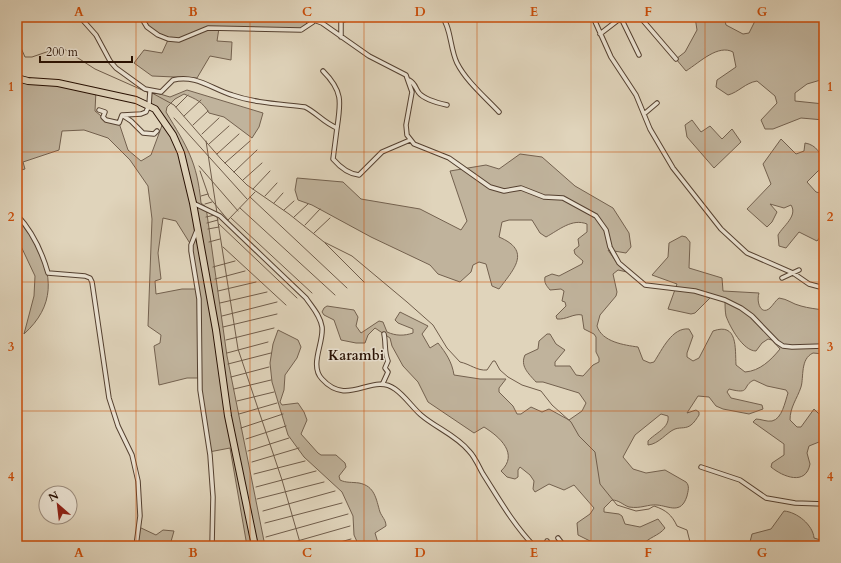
<svg xmlns="http://www.w3.org/2000/svg" width="841" height="563" viewBox="0 0 841 563" font-family="Cardo,serif">
<rect width="100%" height="100%" fill="#e0d4bb"/>
<filter id="stains"><feTurbulence type="fractalNoise" baseFrequency=".005" numOctaves="4"/><feColorMatrix values="0 0 0 0 .2 0 0 0 0 .09 0 0 0 0 .02 0 0 0 .5 -.17"/></filter>
<radialGradient id="worn" r=".72"><stop offset=".6" stop-color="#630" stop-opacity="0"/><stop offset="1" stop-color="#630" stop-opacity=".3"/></radialGradient>
<!-- green -->
<path fill="#c0b39c" stroke="#73614f" fill-rule="evenodd" d="M141 17H306L307 27 301 30 219 28 217 41 232 42 231 60 210 56 197 78 152 76 134 63 144 50 162 53 168 40 147 27Z
M695 17H724L726 25 743 34 749 33 757 17H824V79L807 84 795 93V101L824 104V120L801 118 773 129H765L761 120 777 103 775 96 757 81C745 83 739 92 728 95L716 87 717 80 736 67 733 52C718 44 700 62 686 71L676 59 685 52 697 30Z
M17 78 96 90 95 111 106 120 119 123 128 150 141 161 151 155 164 120 149 105 150 91 170 97 187 90 263 113 259 127 252 138 224 117 209 113C203 102 196 99 184 94L175 99 167 107 166 112C187 147 197 161 201 203L206 207 227 356 265 546H247L230 448 209 452 199 378H187L159 385 154 346 160 343 161 335 148 326 152 219 148 186 130 160 108 138 84 130 62 131 59 150 23 162 25 169 17 171ZM163 218 176 221 191 245 198 289H182L156 294 155 281 161 279 158 253Z
M692 120 701 132 710 126 722 139 732 129 741 142 714 168 687 137 685 125Z
M781 139 796 154 804 151 805 143C817 145 821 154 824 165L807 182 816 192 824 194V232L817 241 799 232 786 248 779 246 778 235C783 226 798 216 791 205L784 208 770 204 777 212 772 222 767 227 747 209 771 184 763 164Z
M520 154 542 157 575 186 613 208 629 233 631 247 626 253 608 250 617 263 627 272 618 270 613 274 617 292 616 296 600 315 597 326C602 342 624 345 638 347L643 360 650 363 654 362C662 350 672 327 689 329L693 336 687 353V357L693 361 699 358 713 331C738 322 735 348 736 365L745 372C760 371 771 360 780 349L772 340 768 339 762 343 756 351C743 351 730 327 726 316 725 311 725 305 725 300L712 296 695 313 691 314 668 309 677 284 652 275 668 257 669 243 682 236 686 237 690 242 689 268 722 278 723 291 759 293C756 302 761 316 770 308 774 304 775 301 779 298 788 299 792 304 801 306 808 308 816 309 824 310V354L813 353C800 359 804 377 801 387 797 399 790 407 790 420L797 427H801L814 409 824 419V444L819 442 809 446 807 453 810 464C806 486 783 477 771 467L772 463 784 455V444L753 422 756 419C761 419 767 422 772 421 782 419 785 402 788 393L786 390 767 386 754 380C741 386 752 395 729 389L727 392 731 398 762 405 763 409 749 414 723 409 716 406 709 397 698 396 687 413 696 410 699 412V415C697 418 694 423 691 425 686 429 681 427 675 429 667 432 659 444 648 445V441C655 433 670 428 668 416L661 414 635 435 623 457 633 469 646 473 665 470 686 482C690 486 688 491 687 496 681 515 669 506 657 505 648 504 641 509 629 507 623 505 619 500 612 500L604 508V512L619 514 622 516 625 524 640 527 658 519 665 528C659 536 648 537 642 546H593L592 542 578 535 577 523 590 514 594 508 574 485 564 490 549 484 535 492 533 489 534 481 530 475 520 467 518 470V477L515 479 507 477 501 471C519 454 500 437 484 427L474 433 428 402 418 382 403 366 392 346 390 338 375 328 368 335 365 343H356L341 340 334 320 324 315 322 312 324 308 327 306 354 310 358 317 356 326 361 333 379 321 383 322 387 332C396 336 404 336 413 333V329L398 323 395 320 400 312 428 326 422 334 430 348 438 343C446 353 452 362 454 375L480 379H506L499 388V392L513 406 517 414H521L531 407 542 412 549 409 569 420 582 411 586 403 579 393 543 382H536C528 373 520 366 525 355L538 349 539 341 547 334H550L556 344 565 350 555 362V366H570L576 375 583 376 593 365 599 362V358L596 352V337L594 334 584 329 582 315C574 313 566 320 557 319L556 316 566 306 565 302 562 301 564 291 561 289 550 290C546 285 544 283 545 277L552 274 559 276 582 264 583 261 575 254 574 250 579 246 578 239 587 232V224C572 218 559 230 546 237L540 233 532 220H509L502 222 499 237C532 251 514 269 499 289L492 286 486 264 479 262 473 265 471 272 460 282 438 274 430 265 371 237 312 205 298 200 295 190 297 178 343 182 361 199 420 209 461 230 467 221 450 171 486 165 499 169Z
M17 215C24 222 29 231 34 240 54 275 55 306 24 334L34 296 35 276 19 242 17 243Z
M278 330 298 340 301 347 297 358 285 375 284 390 280 402 282 405 298 403 304 412 307 420 301 434 318 453 321 455H336L345 463 346 467 339 476 340 480C346 483 352 482 359 483 375 486 376 499 380 512 382 517 386 520 386 526L375 533 379 546H359L354 535 353 516 342 492 304 457 288 435 272 382 270 363 273 344Z
M784 511C797 512 813 525 814 538L824 541V546H749L752 534 771 529Z
M139 527 156 535 163 530 174 531 170 545 173 546H127L137 540Z"/>
<g fill="none" stroke-linecap="round" stroke-linejoin="round">
<!-- stream -->
<path stroke="#705d4b" stroke-width="1" d="M17 39 25 57H32L58 48 64 49 95 69 149 93
M152 93 174 105 221 159 247 185 289 214 324 242 352 256 407 302 433 325 447 348 460 362C470 364 477 371 487 370L493 361H495L500 370 508 377 522 385 541 391 552 405 571 422 579 436 595 452 600 484 617 505 636 511 649 509 654 506C666 510 672 515 677 526L687 530 691 546
M176 107 188 95
M184 116 201 100
M174 118 247 199
M193 125 208 111
M202 134 219 118
M206 141 217 213
M209 144 229 126
M217 154 239 134
M225 163 250 141
M199 166 238 211
M200 171 209 197 228 220
M234 172 257 150
M243 180 262 163
M253 189 270 171
M201 196 208 194
M265 196 277 183
M250 197 347 288
M274 203 283 193
M205 204 212 202
M240 208 335 295
M284 210 294 201
M217 216 238 349 282 480 301 546
M206 217 215 215
M294 217 308 204
M231 218 312 293
M228 220 255 192
M207 223 218 220
M219 224 297 298
M305 225 320 209
M208 229 219 227
M314 233 330 218
M209 242 220 239
M325 243 364 282
M223 247 286 305
M213 267 235 261
M215 279 245 271
M218 291 256 282
M220 303 267 292
M222 316 277 302
M223 327 277 314
M226 340 274 328
M227 353 268 342
M228 364 271 353
M231 377 269 367
M234 389 271 380
M237 401 274 392
M239 414 277 403
M241 428 283 414
M246 439 286 426
M248 451 289 438
M252 462 299 448
M254 474 305 461
M256 487 316 471
M257 499 324 482
M263 511 335 491
M265 523 342 503
M266 537 348 514
M280 546 350 526
M326 546 351 539"/>
<defs>
<path id="street" d="M80 17 96 35 110 61 116 68 145 89 161 92 173 80C195 74 212 89 232 95 255 103 281 104 305 107 317 113 324 123 337 128L333 159C339 166 349 174 359 175L382 152 410 140
M141 17 147 27 158 35 168 39 179 40 208 28 301 30 313 22 314 17
M442 17C451 27 450 49 457 63 466 81 485 97 499 112
M593 17 611 57 636 95 650 129 673 168 721 229 747 253 793 273 809 284 824 288
M640 17 676 59
M621 18 639 55
M314 20 322 23 369 56 406 75 412 92 406 125 407 135 414 144 449 158 490 187 504 191 521 188 544 197 563 198 596 216 606 230 610 247 619 263 645 285 695 291 725 300 741 308 752 316 777 342 783 346 792 347 824 346
M17 21 22 17
M600 34 622 17
M341 37V21L352 17
M323 71C343 91 341 102 337 128
M409 80C416 84 415 88 419 93 425 100 438 103 447 105
M99 110 105 112 103 117 106 120 119 123 122 115 131 121 143 133 154 134 157 131
M644 114 657 103
M123 115 141 114 146 112 149 105 150 91
M193 203 220 216 306 298C312 307 320 315 322 327 324 343 309 365 322 379 348 408 372 372 395 389 405 396 412 407 421 415 436 428 456 435 469 451 475 457 479 467 483 474 499 499 513 524 534 546
M17 215C32 231 42 252 48 273L85 276 90 278 92 282 109 398 118 426 132 455 138 481 140 516 136 546
M197 230 191 245V251L199 299 200 390 210 455 213 497 212 546
M782 278 799 270
M383 383 388 372 385 368 388 361C384 352 386 343 384 334
M701 467 740 480 766 498 795 503 824 504
M558 538 564 546
M546 546 547 541
M569 546V544"/>
<path id="highway" d="M17 78 28 81 58 83 136 100 155 109 173 135 181 153 193 203 216 330 228 416 255 546"/>
</defs>
<!-- street casing -->
<use href="#street" stroke="#544030" stroke-width="5.5"/>
<!-- highway casing -->
<use href="#highway" stroke="#260f02" stroke-width="8"/>
<!-- street -->
<use href="#street" stroke="#ebe3d3" stroke-width="3.5"/>
<!-- highway -->
<use href="#highway" stroke="#e0d4bb" stroke-width="6"/>
</g>
<!-- grid -->
<path fill="none" stroke="#cb4e0a" stroke-width="1" stroke-opacity="0.55" d="M136 17V546M250 17V546M364 17V546M477 17V546M591 17V546M705 17V546M17 152H824M17 282H824M17 411H824"/>
<g text-anchor="middle" stroke-width="3" stroke-linejoin="round" paint-order="stroke">
<!-- quarter labels -->
<g font-size="14" font-weight="bold" fill="#260f02" stroke="#ebe3d3">
<text x="356" y="360">Karambi</text>
</g>
</g>
<!-- margin -->
<rect width="841" height="563" fill="none" stroke="#e0d4bb" stroke-width="44"/>
<!-- north arrow -->
<g transform="translate(58 505) rotate(332)"><circle r="19" fill="#ebe3d3" stroke="#9c8e7f"/>
<path d="M0-3L7 15L0 10L-7 15Z" fill="#8f2418"/>
<text y="-6" font-size="11" font-weight="bold" text-anchor="middle" fill="#260f02">N</text>
</g>
<!-- scale -->
<path d="M40 56v6h92v-6" fill="none" stroke="#260f02" stroke-width="2"/>
<text x="46" y="56" font-size="12" fill="#260f02" stroke="#ebe3d3" stroke-width="3" paint-order="stroke">200 m</text>
<rect x="22" y="22" width="797" height="519" fill="none" stroke="#cb4e0a" stroke-width="1.5"/>
<g font-size="13" text-anchor="middle" font-weight="bold" fill="#cb4e0a">
<text x="79" y="16">A</text>
<text x="193" y="16">B</text>
<text x="307" y="16">C</text>
<text x="420" y="16">D</text>
<text x="534" y="16">E</text>
<text x="648" y="16">F</text>
<text x="762" y="16">G</text>
<text x="11" y="91">1</text>
<text x="830" y="91">1</text>
<text x="11" y="221">2</text>
<text x="830" y="221">2</text>
<text x="11" y="351">3</text>
<text x="830" y="351">3</text>
<text x="11" y="481">4</text>
<text x="830" y="481">4</text>
<text x="79" y="557">A</text>
<text x="193" y="557">B</text>
<text x="307" y="557">C</text>
<text x="420" y="557">D</text>
<text x="534" y="557">E</text>
<text x="648" y="557">F</text>
<text x="762" y="557">G</text>
</g>
<rect width="100%" height="100%" filter="url(#stains)"/>
<rect width="100%" height="100%" fill="url(#worn)"/>
</svg>
